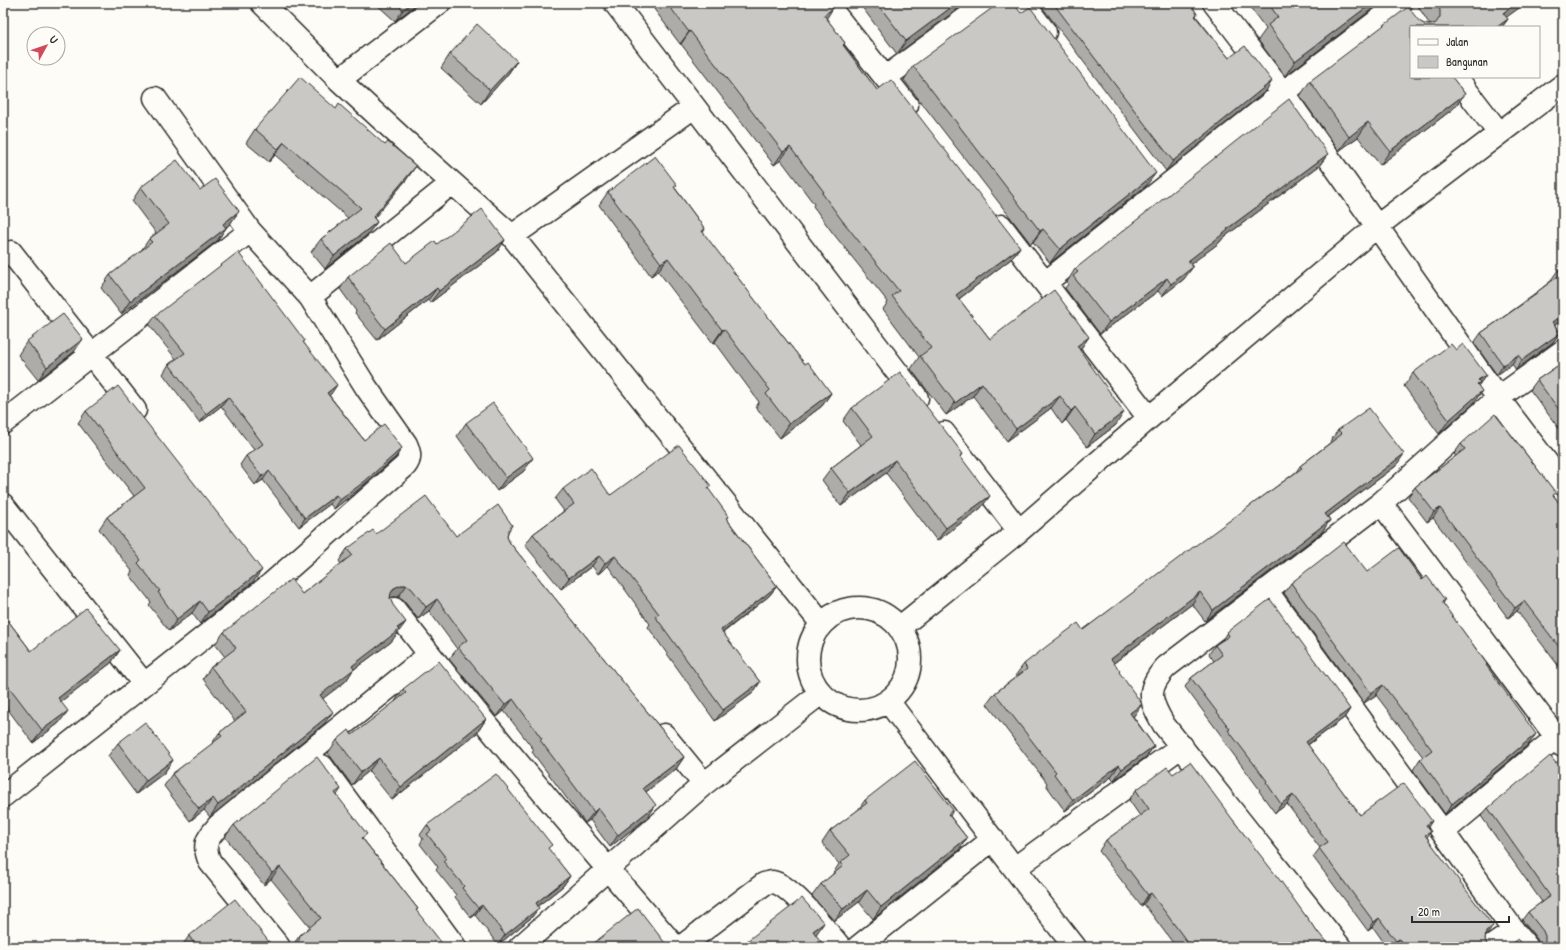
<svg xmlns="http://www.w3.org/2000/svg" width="1566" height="950" viewBox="0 0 1566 950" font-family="'Patrick Hand',sans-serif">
<rect width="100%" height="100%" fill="#fdfcf7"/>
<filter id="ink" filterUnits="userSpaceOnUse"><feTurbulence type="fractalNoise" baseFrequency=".025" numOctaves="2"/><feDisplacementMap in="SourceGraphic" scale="8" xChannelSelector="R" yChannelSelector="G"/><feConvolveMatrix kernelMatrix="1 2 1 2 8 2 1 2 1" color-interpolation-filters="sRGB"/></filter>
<g filter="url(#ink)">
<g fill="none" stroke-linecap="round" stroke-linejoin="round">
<defs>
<path id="minor" d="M262 3 339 80 403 139 512 236 821 623
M615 3 917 398
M826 3 907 105
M1023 3 1045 32
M1214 3 1283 93 1498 398 1563 484
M886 77 987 3
M1456 77 1499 133
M339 80 439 3
M1001 226 1149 418
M512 236 694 107
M11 252 135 410
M1045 283 1283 93 1401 3
M310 297 452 183
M3 423 250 231
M944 433 1019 531
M1381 503 1563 746
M3 505 144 684
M1266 590 1443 832 1514 931 1527 947
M808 659a51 51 0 1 1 102 0a51 51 0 1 1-102 0Z
M394 609C484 725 579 836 675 947
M899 628 1019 531 1149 418 1376 227 1563 85
M888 701 1042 905 1075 947
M664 735 704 784
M322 766 455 947
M3 796 271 584 405 466C411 459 410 453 406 444L366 387 310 297 250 231 155 98
M1443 832 1556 738
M1015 868 1182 746
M279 947 210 862C202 844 207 839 219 825L429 655
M520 947 704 784 821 693
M681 947 764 884C767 883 770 882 773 882 791 885 828 933 840 947
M858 947 993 839
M1340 947 1164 725C1149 700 1146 689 1166 667L1381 503 1498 398 1563 351
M1491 947 1514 931"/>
</defs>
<!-- minor casing -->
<use href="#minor" stroke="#2b2b2b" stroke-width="25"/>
<!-- minor -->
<use href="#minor" stroke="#fdfcf7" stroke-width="22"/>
</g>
<!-- wall -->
<path fill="#adaca9" stroke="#2b2b2b" d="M375 3H417L413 7 395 21Z
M658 3H830L833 8 826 18 845 43 843 45 877 90 1020 247 1011 259 959 299 990 339 1080 350 1116 425 1087 447 1066 420 1062 424 1051 408 1007 441 973 396 946 415 911 369 919 357 883 309 888 302 832 232 813 206 814 204 781 160 774 165 681 44H680L654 9Z
M842 3H848L844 6Z
M859 3H966L897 54Z
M1040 3H1190L1197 14 1196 16 1229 58 1266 91 1166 171 1040 4Z
M1247 3H1380L1285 76 1258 40 1266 29Z
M1416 3H1526L1506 17 1508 19 1502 27H1411L1465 94 1454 108 1380 165 1358 137 1339 151 1300 96 1310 81 1419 21 1424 24 1430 25Z
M450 54 517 61 508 74 481 104 441 68Z
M913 66 1146 186 1050 263 1033 242 1031 244 904 80Z
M255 129 407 179 374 218 377 222 367 235 325 269 311 252 321 239 348 218 275 155 269 162 246 143Z
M1328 154 1319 166 1223 238 1219 243 1190 264 1184 279 1162 296 1158 291 1100 334 1065 288 1068 284 1067 282 1075 269Z
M141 187 200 190 239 211 230 224 226 228 217 241 121 314 101 288 110 275 140 252 149 239 156 233 132 201Z
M675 188 705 229 703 233 782 335 805 364 831 393 822 406 780 438 756 407 759 402 715 342 713 343 658 271 651 276 599 205 608 192Z
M505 240 497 252 430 303 428 300 377 340 355 313 356 311 340 289 348 277 406 263 437 244Z
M1563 267V319L1555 325 1560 333 1553 342 1516 370 1512 364 1497 375 1474 343 1481 333 1534 295 1537 292 1552 280H1551L1558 270Z
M155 316 304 343 331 394 329 395 364 440 396 457 358 490 334 509 330 504 299 527 263 480 255 485 240 465 246 456 254 450 221 406 200 423 163 374 169 364 176 359 149 325Z
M27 341 74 352 38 380 18 355Z
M1456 350 1486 375 1478 386 1473 404 1439 434 1404 386 1413 373Z
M1563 362V434L1530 390 1537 380Z
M852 408 963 454 961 457 981 508 937 541 886 473 841 506 822 480 831 468 861 445 843 421Z
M86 411 253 582 200 624 192 613 169 631 149 605 151 602 130 575 132 571 99 529 107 517 134 496 78 423Z
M466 423 524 471 497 491 457 436Z
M1338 430 1396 466 1328 517 1330 520 1322 532 1205 621 1192 604 1114 663 1119 673 1134 716H1133L1154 746 1146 757 1114 780 1111 777 1065 811 1046 785 1047 783 987 704 995 693 1016 677 1015 676 1024 664 1083 630 1296 472 1300 466 1331 442H1330Z
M1461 444 1554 496 1563 508V672L1517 611 1508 618 1433 518 1427 522 1408 497 1415 487 1456 456 1454 454Z
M563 489 610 495 708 490 729 517 727 519 777 586 769 596 723 633 760 682 753 693 715 721 648 627 650 624 608 566 598 574 592 566 561 589 525 545 533 534 564 511 555 499Z
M512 525 508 532 507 537 510 543 684 757 676 769 646 792 648 817 610 847 590 820 585 823 583 820 532 752 534 750 504 711 497 717 449 659 457 649 429 611 418 619 404 601 398 597H393L390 598 398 634 396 635 391 642 353 670 346 681 323 698 324 724 210 817 204 810 190 821 164 786 172 774 211 745 219 733 235 721 203 679 211 667 225 657 215 644 224 632 302 594 341 564 339 561 347 549 376 534 456 536Z
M1367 572 1422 580 1445 600 1443 604 1486 666 1529 744 1445 814 1413 770 1420 759 1423 757 1376 695 1364 703 1284 593 1291 583Z
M3 614 31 651 120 650 111 663 61 701 59 723 33 743 3 703Z
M1227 632 1350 709 1344 718 1308 745 1360 815 1428 827 1431 832 1427 837 1487 935 1485 936V939L1487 945 1489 947H1387L1373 927 1368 931 1313 857 1320 848 1287 804 1275 813 1259 791 1260 790 1222 739 1223 738 1185 687 1191 678 1214 661 1209 654 1215 645 1221 642Z
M403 689 486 719 477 733 392 800 369 771 352 785 328 753 337 740 352 735 394 703Z
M118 743 173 760 164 773 136 794 108 756Z
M1556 763 1563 947H1539V945L1537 939 1522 920 1528 912 1542 902 1481 816 1488 808Z
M1173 774 1233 820 1318 933 1331 947H1176L1144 904 1141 906 1099 851 1106 840 1140 816 1129 800 1136 790Z
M341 789 337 795 363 839 418 909 292 946 300 935 310 927 271 879 264 885 225 837 234 825Z
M865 800 953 810 950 816 967 838 959 850 873 919 859 902 834 921 812 896 821 884 832 875 839 864 822 843 830 831 858 810Z
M427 825 549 850 570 876 563 886 538 906 532 917 498 945 475 915 471 918 455 897 456 895 436 870 438 867 420 844 423 839 420 835Z
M189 936 273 947H181Z"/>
<!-- shaded-wall -->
<path fill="#8d8c89" stroke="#2b2b2b" d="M411 3H417L413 7 395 21 403 10Z
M957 3H966L897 54 906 41Z
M1372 3H1380L1285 76 1295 61Z
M1516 3H1526L1493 27 1503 13Z
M833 8 825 21 824 15Z
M1508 19 1502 27H1497Z
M690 31 681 44H680L689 32Z
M517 61 508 74 481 104 490 90Z
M1272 81 1266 91 1166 171 1173 161Z
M1465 94 1454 108 1380 165 1390 151Z
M1368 122 1358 137 1339 151 1349 137Z
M284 142 275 155 269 162 278 149Z
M790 147 781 160 774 165 783 152Z
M1328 154 1319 166 1223 238 1219 243 1179 273 1188 261 1227 229Z
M416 166 407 179 364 230 373 217Z
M1156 173 1146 186 1050 263 1060 249Z
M239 211 230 224 213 237 223 224Z
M377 222 367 235 325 269 334 256Z
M226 228 217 241 121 314 130 301Z
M1043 229 1033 242 1031 244 1040 231Z
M505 240 497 252 430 303 439 291Z
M1020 247 1011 259 947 308 956 295Z
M668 258 658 271 651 276 661 263Z
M1193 267 1184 279 1162 296 1171 284Z
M1167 278 1158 291 1100 334 1109 322Z
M437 288 428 300 377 340 385 329Z
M1563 314V319L1546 331 1552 322Z
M724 329 715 342 713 343 722 330Z
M1560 333 1553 342 1516 370 1522 360Z
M1089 337 1080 350 1068 359 1077 346Z
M83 339 74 352 38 380 47 367Z
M1518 355 1512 364 1497 375 1503 365Z
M1486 375 1476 389 1478 380Z
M982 383 973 396 946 415 955 403Z
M337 385 331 394 321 402 327 393Z
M1482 391 1473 404 1439 434 1449 420Z
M831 393 822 406 780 438 789 424Z
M1060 396 1051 408 1007 441 1016 429Z
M228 397 221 406 200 423 206 414Z
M1075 407 1066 420 1062 424 1071 411Z
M1124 412 1116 425 1087 447 1095 434Z
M402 448 396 457 358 490 334 509 340 500Z
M1404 454 1396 466 1317 525 1325 514Z
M533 458 524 471 497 491 506 478Z
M895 460 886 473 841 506 850 493Z
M269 471 263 480 255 485 262 476Z
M336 495 330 504 299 527 305 518Z
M990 496 981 508 937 541 946 528Z
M1440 508 1433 518 1427 522 1434 512Z
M1330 520 1322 532 1205 621 1213 610Z
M599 556 592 566 561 589 569 578Z
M615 556 608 566 598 574 605 563Z
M262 570 253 582 200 624 208 612Z
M401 585H407L398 597H393L386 599 394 588Z
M777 586 769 596 713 640 721 630Z
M1200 592 1192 604 1103 671 1111 659Z
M437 599 429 611 418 619 426 607Z
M200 601 192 613 169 631 177 619Z
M1524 601 1517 611 1508 618 1515 608Z
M406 622 391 642 353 670 346 681 312 707 320 695 352 666Z
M120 650 111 663 50 710 58 698Z
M760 682 753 693 715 721 723 710Z
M1383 685 1376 695 1364 703 1371 693Z
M513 699 504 711 497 717 505 705Z
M1142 704 1134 716 1122 724 1130 713Z
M1350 709 1344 718 1299 751 1306 742Z
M68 711 59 723 33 743 42 730Z
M333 712 324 724 210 817 218 805Z
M486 719 477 733 392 800 401 787Z
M1536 734 1529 744 1445 814 1452 804Z
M1154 746 1146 757 1114 780 1122 769Z
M684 757 676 769 635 800 643 788Z
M379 758 369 771 352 785 361 772Z
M173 760 164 773 136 794 146 780Z
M1119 765 1111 777 1065 811 1073 800Z
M1293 795 1287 804 1275 813 1281 804Z
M213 798 204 810 190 821 199 809Z
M656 805 648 817 610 847 618 835Z
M598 808 590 820 585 823 594 812Z
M1432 821 1426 830V825Z
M967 838 959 850 873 919 881 907Z
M280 867 271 879 264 885 272 873Z
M570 876 563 886 529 913 536 903Z
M867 890 859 902 834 921 843 909Z
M1151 893 1144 904 1141 906 1148 895Z
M482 905 475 915 471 918 478 908Z
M539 908 532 917 498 945 505 935Z
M1379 918 1373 927 1368 931 1374 922Z
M824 923 815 936 813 931Z
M1493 926 1487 935 1480 941 1486 932Z
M1399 939 1394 947H1392L1396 941Z"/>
<!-- building -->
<path fill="#c9c8c4" stroke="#2b2b2b" d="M396 3H411L403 10Z
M667 3H830L833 8 824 15 845 43 843 45 877 90 891 80 1020 247 956 295 990 339 1054 290 1089 337 1077 346 1124 412 1095 434 1075 407 1071 411 1060 396 1016 429 982 383 955 403 920 356 931 348 892 296 899 291 841 219 822 193 824 192 790 147 783 152 690 31 689 32Z
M877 3H957L906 41Z
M999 3H1013L1021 13 1030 7 1156 173 1060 249 1043 229 1040 231 913 66Z
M1053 3H1190L1197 14 1195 16 1229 58 1245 46 1272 81 1173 161Z
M1268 3H1372L1295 61 1268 25 1278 17Z
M1436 3H1516L1503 13 1508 19 1497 27H1411V77H1452L1465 94 1390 151 1368 122 1349 137 1310 81 1408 7 1419 21 1424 24 1430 25 1436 23 1440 17V10Z
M477 24 517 61 490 90 450 54Z
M300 77 336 109 339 104 385 145 388 142 416 166 373 217 377 222 334 256 321 239 361 208 284 142 278 149 255 129Z
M1289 99 1328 154 1227 229 1228 230 1188 261 1193 267 1171 284 1167 278 1109 322 1073 276 1078 272 1075 269Z
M655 156 677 185 674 187 705 229 702 231 782 335 805 364 808 362 831 393 789 424 766 394 770 390 724 329 722 330 668 258 661 263 608 192Z
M177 160 200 190 215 179 239 211 223 224 226 228 130 301 110 275 152 242 149 239 169 224 141 187Z
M482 209 505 240 439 291 437 288 385 329 363 301 365 300 348 277 391 243 406 263 435 241 437 244Z
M238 252 305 341 303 342 337 385 327 393 364 440 384 424 402 448 365 481 340 500 336 495 305 518 269 471 262 476 246 456 263 444 228 397 206 414 169 364 185 353 155 316Z
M1563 267V314L1552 322 1560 333 1522 360 1518 355 1503 365 1481 333 1538 293 1537 292 1561 274 1558 270Z
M63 314 83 339 47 367 27 341Z
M1451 344 1456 350 1463 344 1486 375 1478 380 1480 382 1477 384 1482 391 1449 420 1413 373Z
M1563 362V415L1537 380Z
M900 372 963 454 960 456 990 496 946 528 895 460 850 493 831 468 873 436 852 408Z
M118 386 262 570 208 612 200 601 177 619 158 592 160 591 138 563 141 560 107 517 145 488 86 411Z
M493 403 533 458 506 478 466 423Z
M1369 408 1404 454 1325 514 1330 520 1213 610 1200 592 1111 659 1120 671 1119 672 1142 704 1130 713 1154 746 1122 769 1119 765 1073 800 1054 774 1056 772 995 693 1027 669 1024 664 1047 646 1078 623 1083 630 1192 548 1302 468 1300 466 1342 434 1338 430Z
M1495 414 1556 493 1553 495 1563 508V652L1524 601 1515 608 1440 508 1434 512 1415 487 1465 449 1461 444Z
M679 445 711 486 708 488 729 517 726 518 777 586 721 630 760 682 723 710 655 616 659 614 615 556 605 563 599 556 569 578 533 534 574 504 563 489 591 468 610 495 612 494Z
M426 496 456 536 498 505 512 525 508 531 507 537 510 543 684 757 643 788 656 805 618 835 598 808 594 812 540 740 542 739 513 699 505 705 458 647 467 640 437 599 426 607 412 589 407 585H401L394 588 391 593 390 598 393 605 406 622 397 628 399 630 352 666 354 669 320 695 333 712 218 805 213 798 199 809 172 774 222 736 219 733 246 712 211 667 236 648 224 632 291 579 302 594 352 555 347 549 373 530 376 534Z
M1344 542 1367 572 1399 548 1422 580 1427 576 1445 600 1442 602 1487 664 1486 665 1536 734 1452 804 1420 759 1432 750 1383 685 1371 693 1291 583Z
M1270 599 1350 709 1306 742 1360 815 1404 783 1432 821 1426 825 1431 832 1425 835 1493 926 1486 932 1485 939 1487 945 1489 947H1443L1440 944 1436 947H1406L1399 939 1396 941 1379 918 1374 922 1319 848 1328 842 1293 795 1281 804 1266 782 1267 781 1228 730 1230 729 1191 678 1222 655 1215 645 1229 636 1227 632Z
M86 608 120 650 58 698 68 711 42 730 3 679V614L31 651Z
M439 661 486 719 401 787 379 758 361 772 337 740 349 730 352 735 406 693 403 689Z
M145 722 173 760 146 780 118 743Z
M1550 756 1556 763 1563 758V947H1542L1545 942V936L1543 931 1528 912 1550 896 1488 808Z
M317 757 341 789 335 793 367 834 362 838 418 909 416 910 445 947H290L295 945 299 940 300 935 321 918 280 867 272 873 234 825Z
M915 761 953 810 948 814 967 838 881 907 867 890 843 909 821 884 843 866 840 863 850 855 830 831 867 803 865 800Z
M1190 762 1233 820 1282 883 1318 933 1319 932 1331 947H1191L1151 893 1148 895 1106 840 1149 809 1136 790 1167 767 1173 774Z
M496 774 552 845 548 848 570 876 536 903 539 908 505 935 482 905 478 908 462 888 464 886 443 861 446 858 427 834 431 831 427 825Z
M802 898 824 923 813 931 825 947H735L740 943 742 945Z
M235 899 273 947H197L189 936Z
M638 908 668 947H589Z
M1518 939 1526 947H1506Z"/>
</g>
<!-- margin -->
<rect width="1566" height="950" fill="none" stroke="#fdfcf7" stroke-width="16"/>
<rect x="8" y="8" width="1550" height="934" fill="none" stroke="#2b2b2b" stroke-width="1.5" filter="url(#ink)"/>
<!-- legend -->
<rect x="1410" y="26" width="130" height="52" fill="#fdfcf7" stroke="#a9a8a5"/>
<rect x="1418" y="39" width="20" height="6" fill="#fdfcf7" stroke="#a9a8a5"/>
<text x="1446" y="46" font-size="12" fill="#2b2b2b">Jalan</text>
<rect x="1418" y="56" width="20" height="12" fill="#c9c8c4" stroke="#a9a8a5"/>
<text x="1446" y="66" font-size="12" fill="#2b2b2b">Bangunan</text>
<!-- north arrow -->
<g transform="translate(46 46) rotate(50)"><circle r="19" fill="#fdfcf7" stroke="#a9a8a5"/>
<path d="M0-3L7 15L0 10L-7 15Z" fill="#d1495b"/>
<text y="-6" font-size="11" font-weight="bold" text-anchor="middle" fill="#2b2b2b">U</text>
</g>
<!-- scale -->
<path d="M1412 916v6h97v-6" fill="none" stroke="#2b2b2b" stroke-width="2"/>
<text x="1418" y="916" font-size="12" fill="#2b2b2b" stroke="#fdfcf7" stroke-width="3" paint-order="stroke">20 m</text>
</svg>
